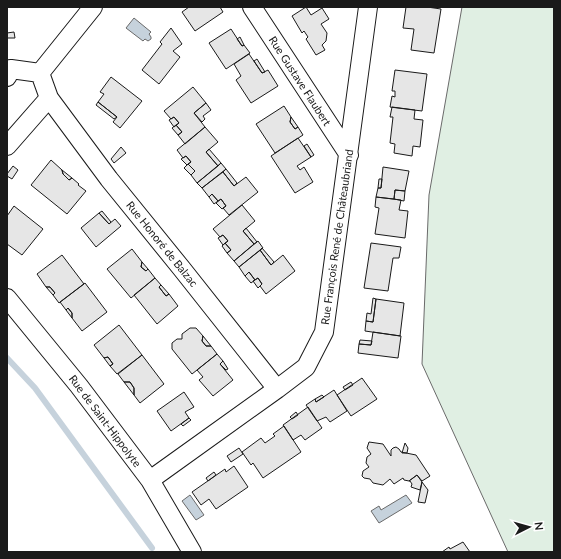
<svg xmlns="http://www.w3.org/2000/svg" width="561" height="559" viewBox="0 0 561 559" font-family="Lato,sans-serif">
<rect width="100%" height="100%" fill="#fff"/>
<!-- green -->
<path fill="#e0efe3" stroke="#6a6a6a" d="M462 7H554V552H508L422 364 429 195Z"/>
<!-- water -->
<path fill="#c6d2dc" stroke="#6a6a6a" d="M134 18 151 32 149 34 151 37V39L148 41 145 39 143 41 126 28Z
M190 495 204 515 196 520 182 501Z
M406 495 412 503 379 523 371 511 379 506 381 510Z"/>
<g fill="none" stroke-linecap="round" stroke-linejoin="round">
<!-- stream -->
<path stroke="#c6d2dc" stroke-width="6" d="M7 358 35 388 152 548"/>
</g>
<!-- building -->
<path fill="#e6e6e6" stroke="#1a1a1a" d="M189 7H220L223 12 195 31 182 12Z
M306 7 311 15 322 8 329 19 321 24 327 33 326 41 322 45 325 50 316 55 306 39 308 37 304 31 302 33 292 16Z
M406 7H427L441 9 434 53 411 50 414 29 403 28Z
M171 28 182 44 173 51 180 57 159 84 142 70 162 44 160 42Z
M231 29 242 46 244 45 250 53 226 69 209 43Z
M14 32 15 38H7V33Z
M240 37 244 45 242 46 237 39Z
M249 54 262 73 268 70 278 86 251 103 236 80 241 76 234 64Z
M257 59 265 72 262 73 254 61Z
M395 70 427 74 422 111 390 107 392 96 395 97V91H392Z
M111 77 142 101 120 128 113 122 117 117 98 102 104 94 100 92Z
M193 87 206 103 194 113 205 127 185 144 178 135 182 132 176 125 179 123 174 117 171 119 164 111Z
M98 102 117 117 114 119 96 105Z
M206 103 211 110 203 116 205 119 202 122 194 113Z
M284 106 291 117 290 122 295 129 298 127 303 135 275 153 256 124Z
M392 107 415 110 414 119 423 120 420 147 413 146 412 156 394 153 395 144 390 143 393 117H390Z
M174 117 179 123 174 127 169 120Z
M291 117 298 127 295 129 290 122Z
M176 125 182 132 178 135 172 128Z
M205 127 218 142 206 152 218 166 197 183 191 175 195 171 188 164 191 162 186 156 183 158 177 150Z
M298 138 311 157 297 166 300 170 304 167 313 182 295 193 271 156Z
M307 144 314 155 311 157 304 146Z
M121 147 126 153 114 163 111 159Z
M209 149 221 163 218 166 206 152Z
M186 156 191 162 187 165 181 159Z
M51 160 62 170 63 174 69 180 72 178 79 184 78 185 86 191 67 214 31 185Z
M221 163 226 169 202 188 197 183Z
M188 164 195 171 191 175 184 168Z
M13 166 18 170 12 179 7 176V174Z
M383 167 409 171 405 191 395 190 394 199 376 197 378 188H381Z
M226 169 237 183 234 186 223 172Z
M62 170 72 178 69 180 63 174Z
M223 172 234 186 246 177 258 192 229 215 223 208 226 206 221 199 218 201 212 194 209 197 202 188Z
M379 179H382L381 188H378Z
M395 190 405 191 404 201 394 199Z
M212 194 218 201 214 204 209 197Z
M376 197 401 200 399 210 408 211 405 238 375 234 379 208 375 207Z
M221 199 226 206 222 209 216 203Z
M242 205 255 221 243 231 254 244 234 261 227 253 231 250 225 243 228 241 223 235 220 237 213 229Z
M14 206 43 229 22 255 7 244V216Z
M102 211 111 222 109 224 99 213Z
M99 213 109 224 115 219 121 226 96 247 81 228Z
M246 228 257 242 254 244 243 231Z
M223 235 228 241 223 245 218 238Z
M258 241 263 248 239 267 234 261Z
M225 243 231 250 227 253 222 246Z
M371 243 401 247 399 258H393L388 291 364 288Z
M262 248 274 262 271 265 260 250Z
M132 249 142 262 141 267 146 271 148 269 155 278 131 298 107 269Z
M260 250 271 265 283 255 295 271 266 294 260 286 262 284 258 278 255 280 249 272 245 276 239 267Z
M62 255 84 284 59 303 53 295 55 293 50 287H46L37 274Z
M142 262 148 269 146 271 141 267Z
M249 272 255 280 251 283 245 276Z
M155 278 161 285 159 287 166 296 169 294 178 306 157 324 134 295Z
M258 278 262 284 258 288 253 281Z
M85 283 107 312 82 331 72 318V313L68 308 66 310 60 302Z
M161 285 169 294 166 296 159 287Z
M46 287H50L55 293 53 295Z
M373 298 376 299 373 322 366 321 367 313 371 314Z
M376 299 404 303 400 336 365 331 366 321 373 322Z
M68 308 72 313V318L66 310Z
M119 325 142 355 117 374 110 366 113 364 108 357 104 358 94 345Z
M190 328H196L203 336 202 341 206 346H211L217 354 192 374 172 349V343L177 339H182V334Z
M373 332 401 336 398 358 358 353 359 344 371 345Z
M203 336 211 346H206L202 341Z
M360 340 372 341 371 345 359 344Z
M217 354 223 361 220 364 233 380 213 396 199 380 203 377 197 370Z
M142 355 164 384 140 403 134 395V388L130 382H124L118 374Z
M108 357 113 364 110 366 104 358Z
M223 361 228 369 226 370 220 364Z
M362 378 377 399 351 416 337 395Z
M124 382H130L134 388V395Z
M351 382 353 385 345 390 343 387Z
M334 390 347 411 330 422 326 417 317 421 306 405 315 399 316 402Z
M184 392 194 407 185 412 189 418 171 431 157 411Z
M322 395 324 397 316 402 315 399Z
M308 407 322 428 305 440 301 435 293 440 283 425Z
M296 412 298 415 292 419 290 417Z
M189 418 191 420 183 426 181 424Z
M284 426 301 452 263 478 253 463 251 465 242 452 261 438 265 443 275 436 273 434Z
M369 442 383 444 391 456V450L393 448 396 447 399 449 401 452 416 455 430 476 422 481 417 475 409 481 404 480 403 478 394 484 390 479 383 485 373 483 370 479 364 478 362 476 363 471 369 467 366 463 367 457 371 454 367 448Z
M405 443 408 448 407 453H402Z
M239 448 243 454 231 462 227 456Z
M234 466 248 487 216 509 209 499 201 505 192 492 225 469 226 472Z
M214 472 216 475 208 481 206 478Z
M417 475 422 482 420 490 411 487 412 484 410 481H409Z
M422 482 428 490 425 503 418 502Z
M463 542 470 552H442L449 547 450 549Z"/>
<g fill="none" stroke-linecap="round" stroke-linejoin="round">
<defs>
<path id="street" d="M252 7 349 155
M40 73 93 7
M7 77 11 69 40 73 49 98 7 146
M49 98 109 179 182 269 277 389
M7 298 79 386 150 480 192 552
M150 480 277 389 306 367 324 332 368 7"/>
</defs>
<!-- street casing -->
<use href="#street" stroke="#1a1a1a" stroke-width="20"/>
<!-- street -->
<use href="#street" stroke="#fff" stroke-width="18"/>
</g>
<g text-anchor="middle" stroke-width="3" stroke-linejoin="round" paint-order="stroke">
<!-- street labels -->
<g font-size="11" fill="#1a1a1a" stroke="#fff">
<text transform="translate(300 81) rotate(57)" y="4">Rue Gustave Flaubert</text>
<text transform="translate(337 237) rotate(-82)" y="4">Rue François René de Châteaubriand</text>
<text transform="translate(162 244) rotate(51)" y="4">Rue Honoré de Balzac</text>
<text transform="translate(105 421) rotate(53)" y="4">Rue de Saint-Hippolyte</text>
</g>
</g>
<!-- border -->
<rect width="561" height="559" fill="none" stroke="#1a1a1a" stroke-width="16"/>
<!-- north arrow -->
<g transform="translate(529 527) rotate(84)" stroke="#ffffff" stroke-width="3" paint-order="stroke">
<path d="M0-3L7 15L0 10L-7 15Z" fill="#1a1a1a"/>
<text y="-6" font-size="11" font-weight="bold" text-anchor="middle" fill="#1a1a1a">N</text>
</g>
</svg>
